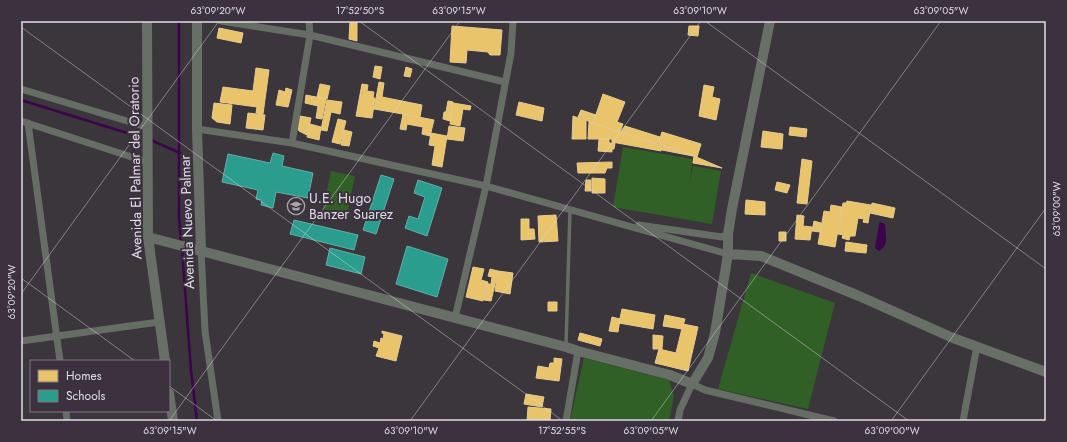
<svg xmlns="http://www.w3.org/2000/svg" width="1067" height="442" viewBox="0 0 1067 442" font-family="Jost,sans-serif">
<rect width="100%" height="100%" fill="#3b353c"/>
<!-- green -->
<path fill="#316027" d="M623 147 693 159 689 185 693 166 721 171 712 224 613 207Z
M331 171 355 176 347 214 323 209Z
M751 273 835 303 808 409 718 389Z
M584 358 669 380 674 396 669 421H570Z"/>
<!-- water -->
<path fill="#3c054b" d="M880 222 885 224C885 234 890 245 879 251L875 248 879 224Z"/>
<!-- homes -->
<path fill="#e9c46a" stroke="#e7cb8f" d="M350 21H357V41L349 39Z
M452 26 502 30 500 55H490L488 52 467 50 466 63 450 62Z
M689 26H699L698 36 688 35Z
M219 28 243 33 241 43 217 38Z
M375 66 382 67 380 79 373 77Z
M406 67 412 69 410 77 404 76Z
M256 68 269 70 263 114 256 113 257 107 220 102 223 87 253 91Z
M379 82 384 83 382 97 422 105 420 117 374 109Z
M320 84 330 86 327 99 317 97Z
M362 84 368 85 367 91 374 92 373 98H375L372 118 356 116Z
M704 85 714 87 712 97 720 99 716 120 699 116Z
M286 88 292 90 288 107 276 105 279 90 285 92Z
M603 94 625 102 617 122 623 124 620 132 593 123Z
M306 95 326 99 322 119 316 118 318 106 305 103Z
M327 100 342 102 340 114 331 112 327 131 321 130Z
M448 101 453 102 450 121 443 119 444 112H446Z
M519 102 544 108 542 121 516 115Z
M214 103 232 105 230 124 217 122 212 118Z
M453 103 471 106 470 110 463 109 460 126 450 124Z
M581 110 596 115 593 123 578 117Z
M248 113 265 115 263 130 246 128Z
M403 114 434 120 430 136 422 134 423 127 407 124 406 130 400 129Z
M300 116 311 118 307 135 299 131 298 128Z
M573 116 586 121V139H572Z
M338 119 346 121 340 144 332 142Z
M589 122 662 146 661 151 612 142V139H588Z
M310 124 321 127 319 140 307 137Z
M449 126 465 128 463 141 447 139Z
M625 126 660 137 657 144 621 132Z
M790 127 807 129 806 137 789 135Z
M344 130 352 132 349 146 341 145Z
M763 131 783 134 782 149 761 147Z
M662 132 701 144 697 157 658 144Z
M431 133 447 136 442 167 432 165 435 146 429 145Z
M599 139H609V143H615L614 149H612V152L598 151Z
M663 146 693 156 662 150Z
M694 156 722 168 693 163Z
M802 159 812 161 807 204 797 203Z
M612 162V168H607L605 173H578L577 163Z
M592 178 605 179V193H592Z
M586 180H591V191H585Z
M777 182 790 185 787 193 775 190Z
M746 200 765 202V215L745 214Z
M847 201 871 205 868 223 863 222 864 219 858 218 855 236H850L849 240 842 238 843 235 838 234 843 203H846Z
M872 203 895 208 893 218 870 213Z
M831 205 842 207 835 247 818 244 824 211 830 212Z
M556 215 558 241 539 242 538 216Z
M797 215 804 216 803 226 812 227 810 240 795 239Z
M521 219H529V229H534L535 239 521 240Z
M814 221 821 223 820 232 812 231Z
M779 232H786V241H779Z
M846 242 867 245 866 253 845 251Z
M473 267 484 269 481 280 488 282 483 301 466 297Z
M490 269 498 271 491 301 484 300 488 284H491L492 277 488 276Z
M498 271 513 273 510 294 495 291Z
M548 302H557V311H548Z
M622 309 655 315 653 329 619 323Z
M665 315 685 319 682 329 663 326Z
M612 317 620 319 618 332 609 331Z
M683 324 698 327 688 371 655 363 659 349 676 353Z
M382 331 402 336 396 361 376 356 379 348 373 346 374 341 380 343 381 338 383 339 384 334 382 333Z
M580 333 602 339 600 346 578 340Z
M653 335 663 336 662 349H653Z
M554 358 562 359 559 381 536 378 538 366 549 368 550 363H554Z
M526 394 544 397 542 407 524 404Z
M528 407 551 409 550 421H527Z"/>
<!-- schools -->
<path fill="#2a9d8f" stroke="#61b0a8" d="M273 153 284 156 282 166 313 173 308 198 276 192 273 208 261 205 262 200 256 199 258 190 222 182 228 154 270 163Z
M381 175 394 179 376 234 363 230Z
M418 180 442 188 427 236 405 228 409 216 418 219 425 197 414 193Z
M294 220 358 235 354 250 290 234Z
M407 246 448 259 437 297 396 284Z
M330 248 365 257 361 274 326 265Z"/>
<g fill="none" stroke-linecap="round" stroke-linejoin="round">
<!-- stream -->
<path stroke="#3c054b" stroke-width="2.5" d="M179 21V216L181 242
M21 100 140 137
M153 141 180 153
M182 249 191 370 197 421"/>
<!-- lane -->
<path stroke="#666d64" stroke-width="3.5" d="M566 345 570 210"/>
<!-- street -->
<path stroke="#666d64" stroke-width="7" d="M221 21 310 35 505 82
M21 89 147 127
M21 121 147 162
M28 123 60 361
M197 129 292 143 486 186 728 254
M292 143 310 35 309 21
M639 225 722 237 728 234
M201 250 205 331 218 421
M455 318 486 186 511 53 513 21
M21 341 159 322
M66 411 67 421
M566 421 578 351
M678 421 680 410 692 384 705 390 834 421
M963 421 977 346"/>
<!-- secondary -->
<path stroke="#686f66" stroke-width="10" d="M147 21 148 237 165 361
M197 21V129L201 250
M148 237 566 347 578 351 670 375 692 384 708 358 715 333 728 254V234L732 209 770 21
M728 254 761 256 859 296 953 338 1046 372
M169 393 173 421"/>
</g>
<!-- ticks -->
<path fill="none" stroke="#e2dce4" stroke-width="1" stroke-opacity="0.45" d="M359 21 909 421M705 21 1046 269M21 27 563 421M21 278 135 361M21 294 219 21M169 386 217 421M169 421 460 21M410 421 701 21M651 421 941 21M891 421 1046 208"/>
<!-- icons -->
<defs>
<symbol id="school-ring" viewBox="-11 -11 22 22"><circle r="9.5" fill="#3c323f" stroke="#a8a2a9" stroke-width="1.5"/><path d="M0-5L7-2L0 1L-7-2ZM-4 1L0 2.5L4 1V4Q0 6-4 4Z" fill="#a8a2a9"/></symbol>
</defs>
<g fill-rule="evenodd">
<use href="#school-ring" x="286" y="196" width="20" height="20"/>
</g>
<g text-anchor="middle" stroke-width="4" stroke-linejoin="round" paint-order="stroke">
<!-- street labels -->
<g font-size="14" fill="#e2dce4" stroke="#3c323f">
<text transform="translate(135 168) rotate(-91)" y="5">Avenida El Palmar del Oratorio</text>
<text transform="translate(187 222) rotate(-92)" y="5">Avenida Nuevo Palmar</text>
</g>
<!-- poi labels -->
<g font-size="14" fill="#e2dce4" stroke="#3c323f" text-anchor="start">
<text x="309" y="203">U.E. Hugo<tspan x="309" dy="16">Banzer Suarez</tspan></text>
</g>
</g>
<!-- border -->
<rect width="1067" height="442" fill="none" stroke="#3c323f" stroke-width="44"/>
<!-- legend -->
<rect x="30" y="360" width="140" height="52" fill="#3c323f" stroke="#7e7681"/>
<rect x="38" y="370" width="20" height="12" fill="#e9c46a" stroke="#7e7681"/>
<text x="66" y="380" font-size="12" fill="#e2dce4">Homes</text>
<rect x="38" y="390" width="20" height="12" fill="#2a9d8f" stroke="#7e7681"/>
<text x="66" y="400" font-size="12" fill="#e2dce4">Schools</text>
<rect x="22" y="22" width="1023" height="398" fill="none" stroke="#e2dce4" stroke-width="1.5"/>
<g font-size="10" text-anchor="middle" fill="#e2dce4">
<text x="218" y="14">63°09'20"W</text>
<text x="360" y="14">17°52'50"S</text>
<text x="459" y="14">63°09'15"W</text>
<text x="700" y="14">63°09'10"W</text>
<text x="941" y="14">63°09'05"W</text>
<text transform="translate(1056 209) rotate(-90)" y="4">63°09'00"W</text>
<text transform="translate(11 292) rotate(-90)" y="4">63°09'20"W</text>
<text x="170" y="434">63°09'15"W</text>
<text x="411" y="434">63°09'10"W</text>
<text x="562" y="434">17°52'55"S</text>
<text x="651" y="434">63°09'05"W</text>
<text x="892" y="434">63°09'00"W</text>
</g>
</svg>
